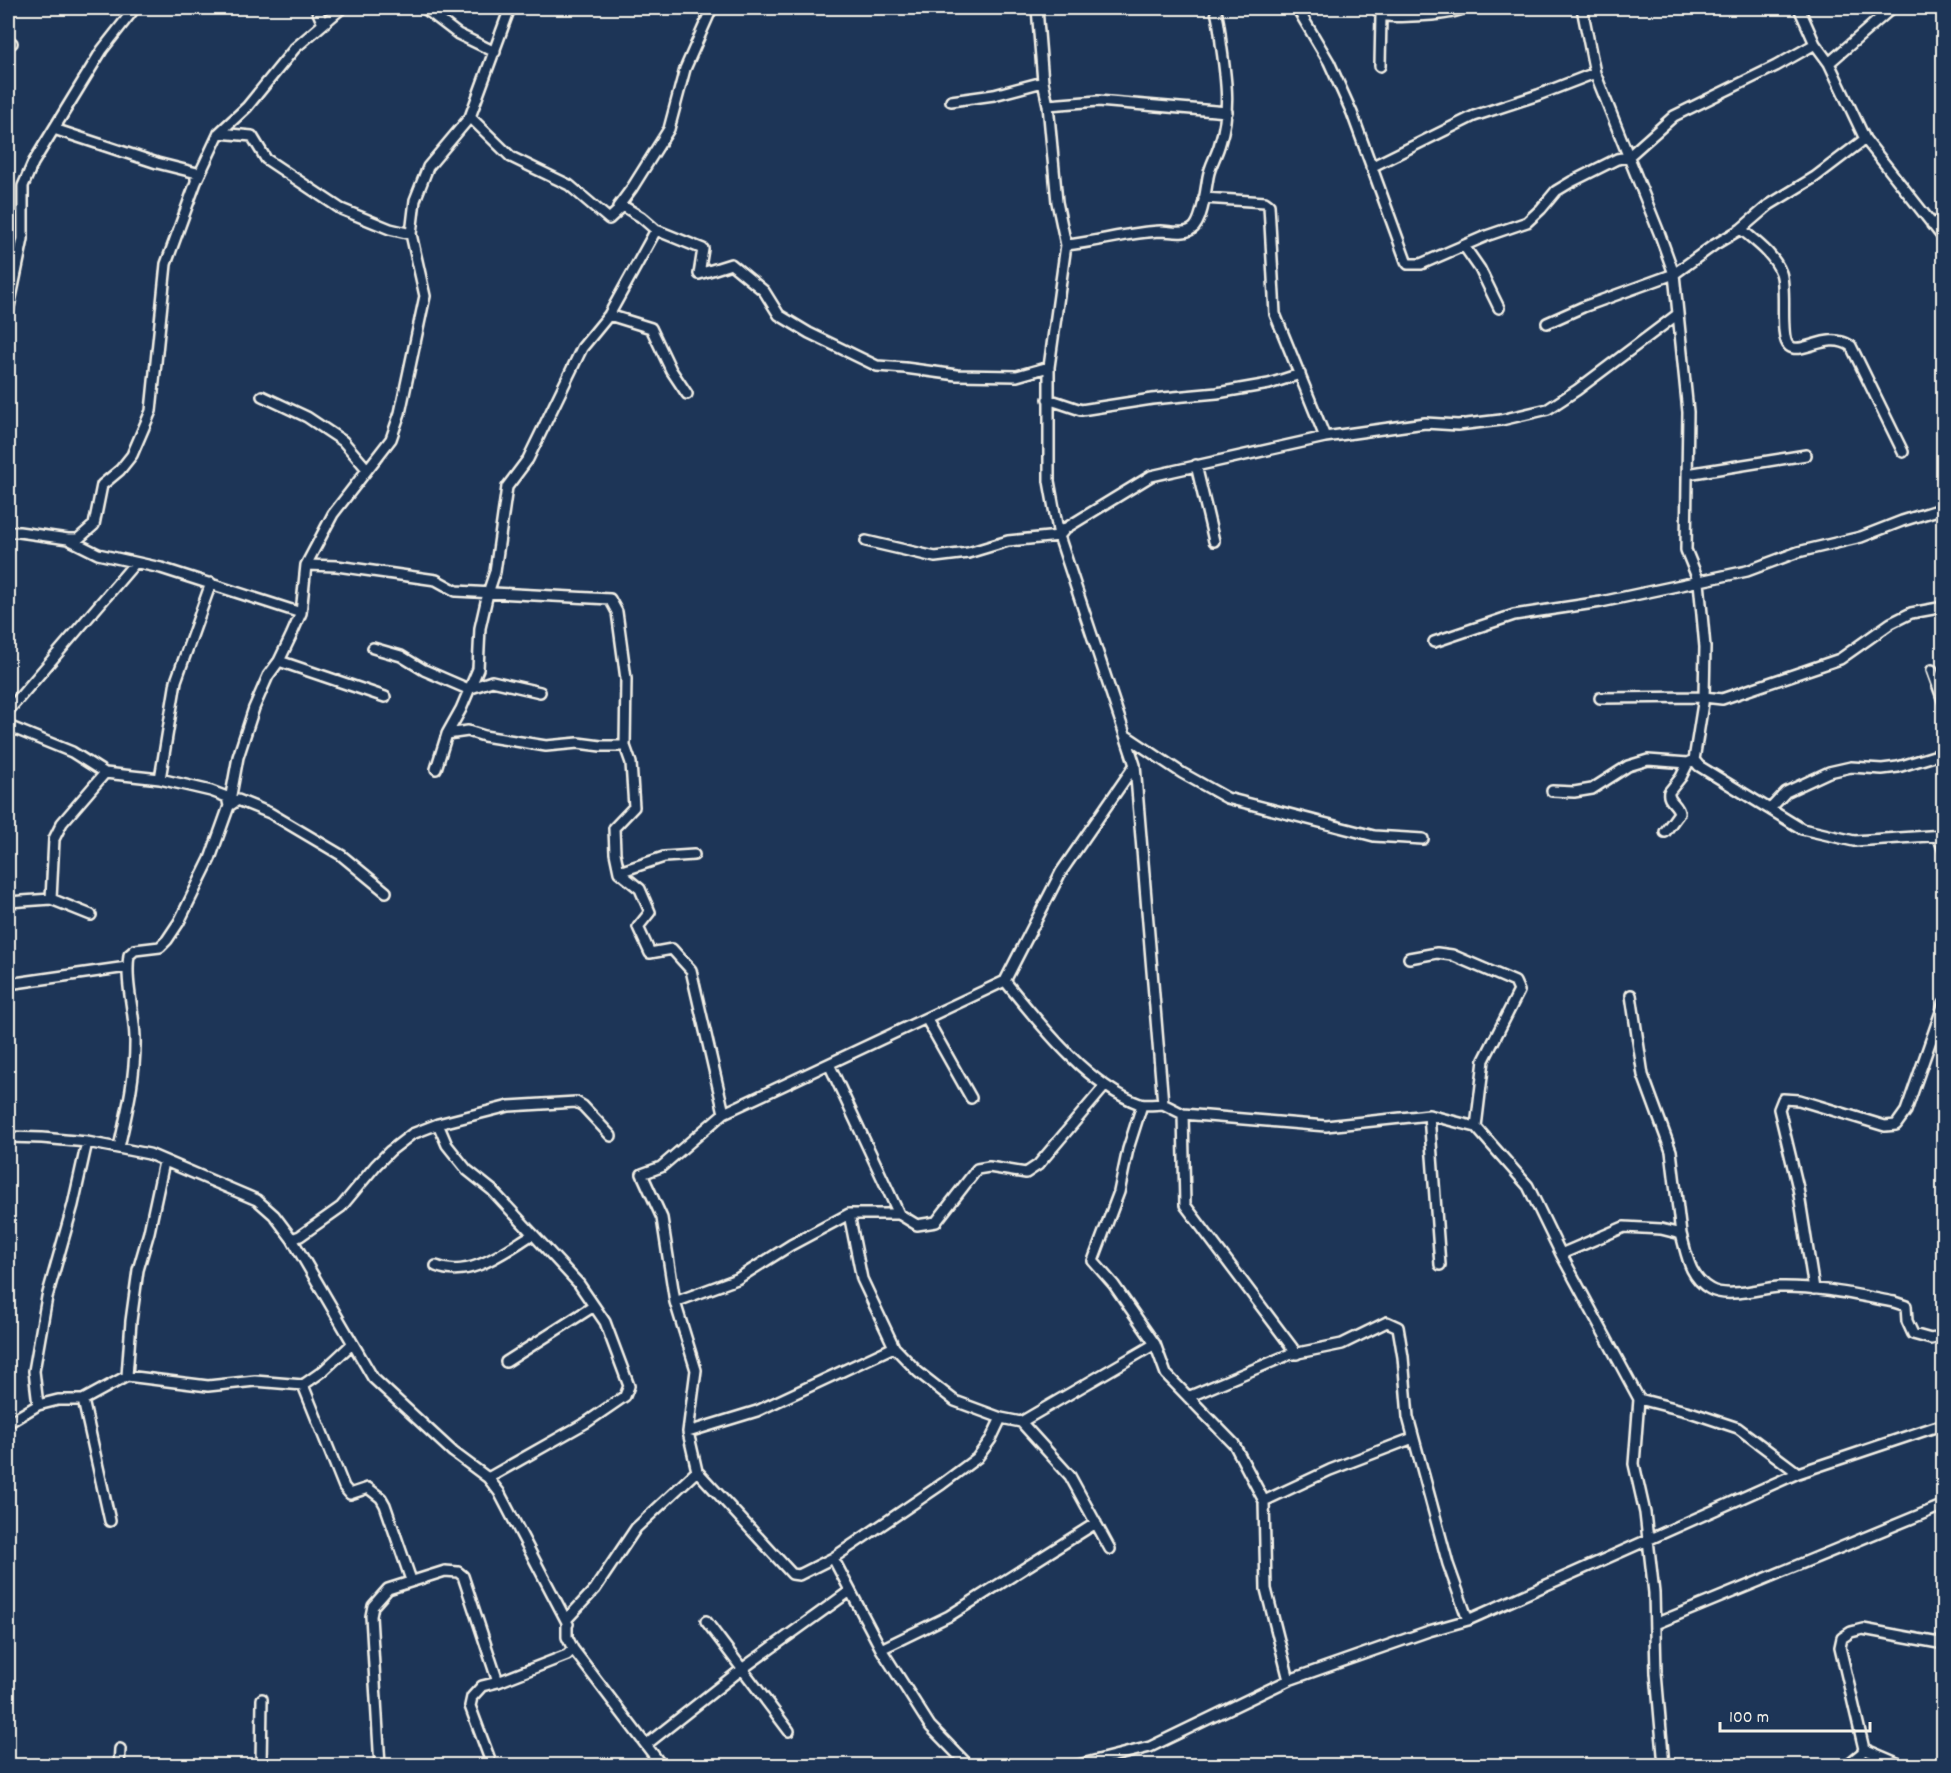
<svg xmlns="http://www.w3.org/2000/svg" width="1951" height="1773" viewBox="0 0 1951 1773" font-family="Dekko,sans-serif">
<rect width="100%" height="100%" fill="#1d3557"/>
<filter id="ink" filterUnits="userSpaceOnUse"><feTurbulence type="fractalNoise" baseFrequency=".0167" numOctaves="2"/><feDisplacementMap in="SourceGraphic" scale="12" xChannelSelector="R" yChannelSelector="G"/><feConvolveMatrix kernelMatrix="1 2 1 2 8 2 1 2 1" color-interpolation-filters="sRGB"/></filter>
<g filter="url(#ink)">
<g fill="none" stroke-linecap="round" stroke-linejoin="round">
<defs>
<path id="street" d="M316 8 323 24
M424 8 458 34 495 52
M1037 8 1043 82 1048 105 1057 202 1066 245 1049 367V481L1059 536 1135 765 1163 1104 1183 1114 1326 1126 1429 1115 1476 1127 1528 1186 1561 1254 1639 1399 1634 1464 1645 1513 1654 1593 1656 1673 1664 1766
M1297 8 1329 62 1352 113 1406 261 1408 264H1421L1486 236 1527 222 1541 209 1556 191 1571 182 1617 159 1628 157 1674 116 1776 66 1815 44
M1376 8 1381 15C1397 18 1452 16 1464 8
M1582 8 1595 73 1660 235 1674 274 1688 412 1686 550 1699 582 1705 647 1704 697 1694 760 1699 766 1802 829 1854 841 1944 835
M1799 8 1815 44 1829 63 1865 139 1944 239
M8 43H12
M1829 63 1892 8
M1380 66 1381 15
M951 101 994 95 1043 82
M1048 105 1098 101 1227 112
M470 117 511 157 569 185 609 219 623 206 641 217 656 230 703 249 699 274 731 264 764 291 779 315 809 333 877 366 905 368 957 375 1017 376 1049 367
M54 129 157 163 197 173 196 179
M219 133 252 136 266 159 341 209 390 229 411 234
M1371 167 1474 116 1538 95 1595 73
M1204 198 1265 202 1269 205 1275 314 1325 437
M618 207 632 188 669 129 685 69 712 8
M1932 225 1944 218
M1741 229C1756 242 1774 254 1781 273 1787 289 1779 338 1789 346 1802 356 1828 330 1851 346L1903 452
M1066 245C1098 242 1129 232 1161 231 1170 231 1184 235 1192 229 1202 223 1206 189 1208 177 1210 165 1217 155 1220 143 1231 109 1226 78 1221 43 1220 31 1219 20 1215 8
M1464 246 1480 269 1499 308
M8 312 23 239V186L33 163 102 50 135 8
M609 315 651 328 671 370 687 394
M1547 323 1583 307 1674 274 1714 245 1741 229 1769 205 1815 177 1865 139
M262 396 307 417 343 441 367 469
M1048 399 1081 410 1152 399 1217 393 1269 384 1300 374
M1196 465 1214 541
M1687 474 1806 455
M8 532H19L68 539 98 554 161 568 301 613
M68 539H78L94 525 102 485 120 470 132 455 151 411 166 264 196 182 219 133 247 107 295 48 342 8
M866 541 935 557 968 553 1008 541 1059 536 1066 528 1151 476 1325 437 1425 423 1458 425 1501 420 1548 409 1577 390 1678 314
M306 565 337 566 436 580 456 591 610 599 617 612 626 679 625 746 631 763 634 807 614 828 615 853 619 872 640 889 650 912 638 927 650 953 672 949 691 970 724 1113
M1434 642 1514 615 1601 602 1747 571 1798 552 1861 537 1902 521 1944 508
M373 648 401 656 424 670 468 689 492 681 540 692
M279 661 385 697
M1932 670 1944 703
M1600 698 1704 697 1722 699 1840 659 1891 623 1911 613 1944 607
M8 711 135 563
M8 726 72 752 105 773 160 779 211 791 227 797 229 806 238 800 270 813 341 855 386 892
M447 734 468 731 484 736 546 746 578 743 601 746H625
M1125 735 1182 773 1227 798 1374 836 1423 839
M436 769 447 734 461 709 478 669 480 628 488 593 495 572 507 487 528 459 582 348 609 315 656 230
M160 779 176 681 211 583
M1552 791 1574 792 1592 789 1628 766 1648 760 1688 763 1694 760
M1770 809 1786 792 1829 772 1851 767 1882 769 1898 767 1944 753
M1665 832 1679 813C1678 804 1667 801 1669 792L1681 777 1688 763
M1938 836 1944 851
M619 872 664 857 694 855
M51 899 54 839 62 823 105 773
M8 902 51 899 91 915
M1409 958 1437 953 1452 955 1515 982 1519 991 1484 1060 1476 1127
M1005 981C1040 1024 1087 1085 1140 1104 1147 1106 1156 1104 1163 1104
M8 984 127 967
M1631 995 1643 1075 1671 1151 1681 1234
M926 1018 971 1098
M829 1064 899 1214
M1142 1105 1128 1149 1119 1192 1093 1261 1114 1285 1155 1344 1166 1374 1234 1444 1264 1501 1266 1589 1289 1680
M1183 1114 1185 1205 1297 1354
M1429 1115 1440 1265
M438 1124 447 1145 467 1170 492 1190 579 1284 605 1322 629 1386 625 1396 587 1422 488 1478
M8 1137 42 1138 87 1142 149 1154 257 1200 274 1215 292 1239 300 1236 341 1207 376 1165 390 1151 412 1134 438 1124 509 1106 576 1102 583 1106 611 1136
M119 1147C127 1112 136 1075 135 1037 134 1010 125 982 129 955L135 950 160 947 167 940 179 922 210 859 229 806 238 757 254 708 268 676 279 661 291 636 301 613 306 565 333 514 391 439 400 413 425 296 411 234 415 200 428 167 470 117 510 8
M849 1214 862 1279 894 1347 918 1372 955 1401 1001 1418 1021 1422 1070 1476 1110 1549
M292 1239 373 1378 453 1452 488 1478 499 1492 568 1624
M1561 1254 1624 1227 1661 1229 1681 1234C1687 1255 1689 1277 1710 1289 1727 1299 1761 1288 1779 1287 1818 1286 1857 1295 1894 1302L1906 1306 1907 1321 1913 1334 1931 1339 1944 1336
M436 1266C470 1280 505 1251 533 1234
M1814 1289 1798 1188 1779 1109 1783 1099 1799 1100 1885 1126 1896 1125 1906 1111 1944 1003
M675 1302 737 1279 791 1245 849 1214H899L917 1225 936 1222 977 1169 989 1167 1026 1173 1038 1165 1105 1086
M506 1362 594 1306
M127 1376 131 1321 138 1270 149 1232 164 1162
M303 1385 344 1487 350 1494 368 1488 381 1498 385 1505 411 1580
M1188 1397 1288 1355 1342 1344 1387 1322 1398 1327 1403 1357 1408 1417 1448 1564 1468 1620
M1639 1399 1690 1412 1738 1428 1798 1473
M83 1400 110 1521
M38 1405 34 1371 47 1297 73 1205 87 1142
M1021 1422 1155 1344
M8 1423 38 1405 58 1400H83L127 1376 208 1386 255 1381 303 1385 323 1371 352 1344
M688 1432 757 1411 894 1347
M697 1471 792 1574 799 1575 833 1558 942 1484 977 1458 991 1439 1001 1418
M1264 1501 1330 1470 1413 1438
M833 1558 881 1649 930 1726 969 1766
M706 1621 789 1731
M1655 1624 1944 1505
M881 1649 949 1616 1096 1523
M647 1744 742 1669 850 1591
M1864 1749 1904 1766
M119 1766 120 1749
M261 1766 262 1699
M380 1766 371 1616 373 1606 388 1589 445 1571 458 1572 463 1576 498 1682
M489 1766V1757L470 1706 472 1697 482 1686 498 1682 567 1655 573 1649
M662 1766 573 1649 567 1637V1619L595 1589 636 1528 697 1471 688 1432 696 1370 675 1302 662 1218 642 1174 661 1167 724 1113 1005 981 1061 872 1135 765
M1074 1766 1150 1747 1289 1680 1429 1631 1468 1620 1798 1473 1944 1424
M1846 1766 1862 1753 1864 1749 1840 1647 1842 1638 1851 1632 1863 1629 1944 1644"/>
</defs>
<!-- street casing -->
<use href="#street" stroke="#f4f1e8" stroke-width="14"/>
<!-- street -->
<use href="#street" stroke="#1d3557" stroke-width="9"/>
</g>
</g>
<!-- margin -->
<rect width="1951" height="1773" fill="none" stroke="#1d3557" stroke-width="30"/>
<rect x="15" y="15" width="1921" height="1743" fill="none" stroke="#f4f1e8" stroke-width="2" filter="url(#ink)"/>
<!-- scale -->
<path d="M1720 1722v9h150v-9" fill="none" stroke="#f4f1e8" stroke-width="3"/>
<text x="1729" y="1722" font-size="18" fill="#f4f1e8" stroke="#1d3557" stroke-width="4.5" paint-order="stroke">100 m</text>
</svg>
